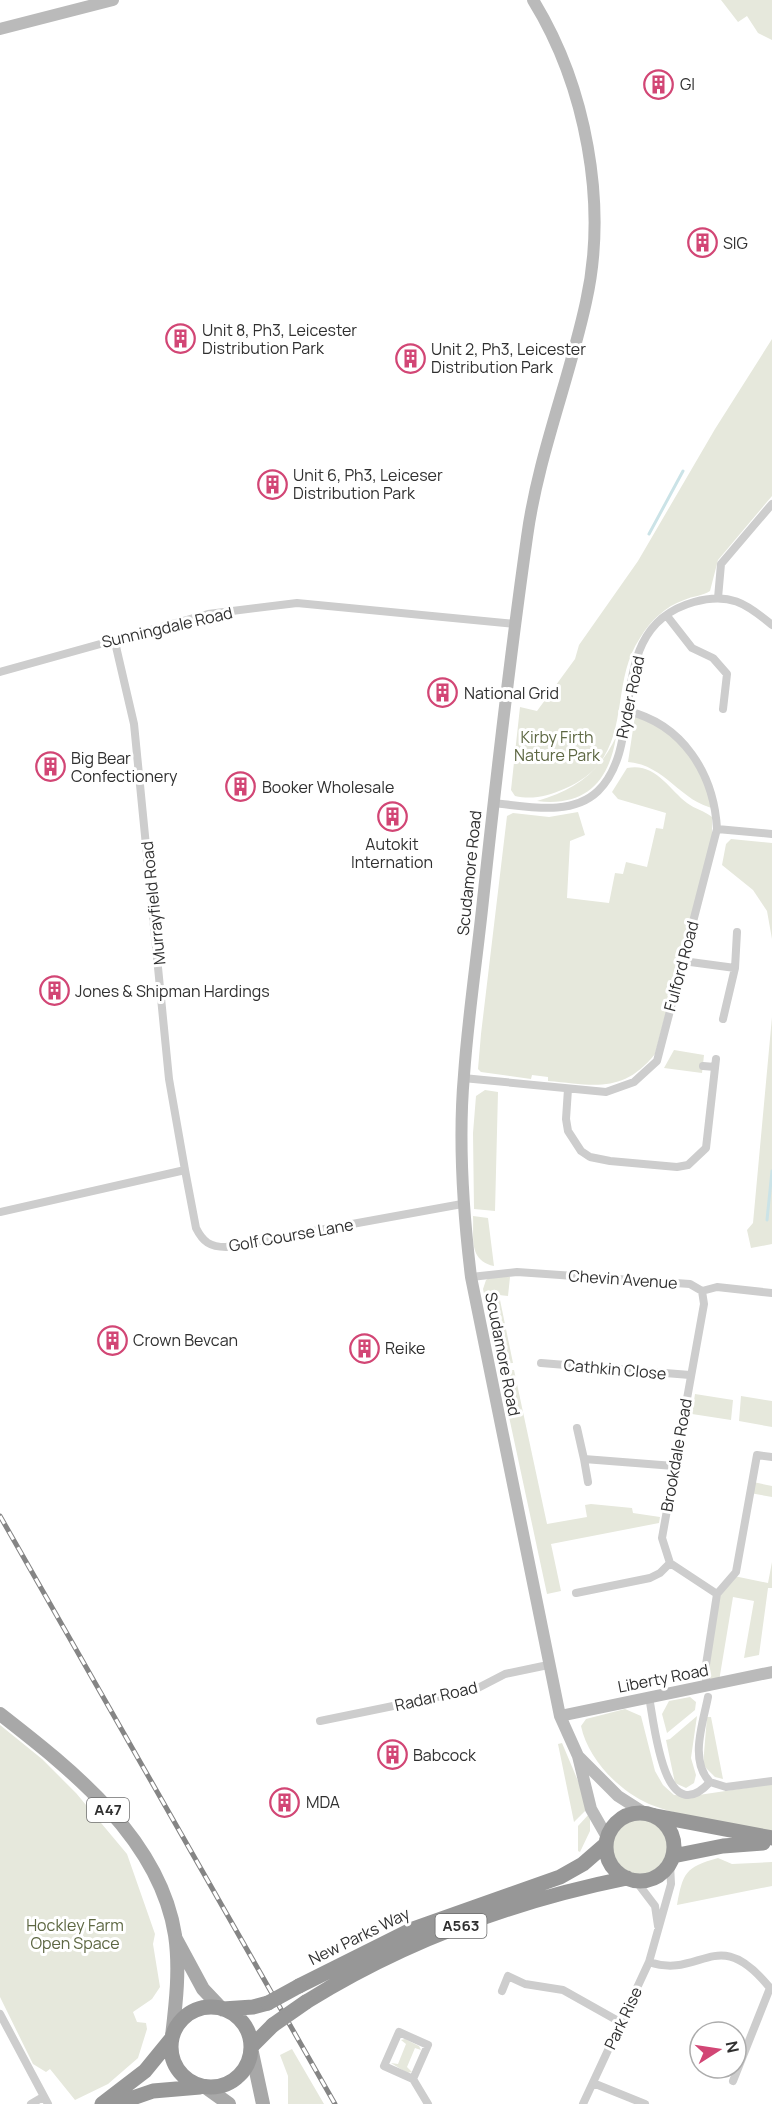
<svg xmlns="http://www.w3.org/2000/svg" width="772" height="2104" viewBox="0 0 772 2104" font-family="Manrope,sans-serif">
<rect width="100%" height="100%" fill="#fff"/>
<!-- green -->
<path fill="#e6e8dc" d="M721 0H772V40L758 33 747 16 738 22Z
M772 339V496L718 560 710 591C702 596 693 596 684 600 666 606 650 621 640 638 606 688 638 758 564 789 548 796 532 800 515 796L511 790 520 707 537 711 575 659 579 645 638 561 715 429Z
M646 715 695 756 716 809C680 802 666 765 628 762L635 716Z
M616 737C609 782 585 807 537 801 575 790 599 773 616 737Z
M627 768C655 762 669 789 687 803 695 809 705 811 712 817V837L655 1054C623 1094 594 1085 548 1081V1077L532 1075 531 1079 481 1072 478 1069 481 1034 507 816 513 813 549 817 578 812 585 835 570 841 567 898 609 903 615 873 623 874 626 862 647 867 656 828 663 829 666 813 618 799 612 792Z
M731 839 772 843V939L767 911 753 890 722 865 726 844Z
M772 1017V1244L751 1248 747 1230 753 1223Z
M674 1050 704 1055 702 1073 664 1068Z
M485 1090 498 1092 495 1211 474 1209 473 1133 476 1096Z
M473 1216 488 1218 494 1266C468 1260 474 1238 473 1216Z
M491 1277H510L508 1296 499 1295 513 1363 499 1364 483 1289 486 1280Z
M499 1370H514L547 1524 587 1517 585 1505 591 1504 632 1508 633 1513 660 1517 659 1523 551 1544 561 1591 547 1594Z
M695 1394 733 1400 731 1420 692 1414Z
M741 1396 772 1401V1427L739 1421Z
M753 1482 772 1486V1497L750 1493Z
M772 1562V1588H768L759 1655 744 1658 754 1601 733 1597 719 1681 707 1686 717 1594 734 1576 768 1583Z
M690 1697 696 1702 695 1710 667 1733 662 1714 669 1701Z
M625 1709 641 1716 655 1771 663 1785 674 1795 692 1796 772 1784V1831C735 1824 683 1818 649 1804 618 1790 588 1759 581 1726L586 1719Z
M697 1716 691 1758 696 1775 694 1783 686 1788 675 1783 666 1740 670 1739Z
M707 1717H711L723 1779 715 1777 703 1765Z
M0 1725 42 1759 76 1793 127 1854 155 1934 153 1944 160 1987 152 1999 133 2012 137 2022 146 2023 147 2029 138 2058 108 2084 75 2100 50 2069 46 2072 33 2064 0 1997Z
M562 1743 589 1807 574 1822 558 1744Z
M590 1813V1831L580 1852 578 1851V1826Z
M613 1847a27 27 0 1 1 54 0a27 27 0 1 1-54 0Z
M718 1858 732 1864 772 1862V1886L677 1905C683 1873 685 1867 718 1858Z
M405 2039 419 2046 421 2050 415 2048 407 2067 412 2072 407 2073 391 2063 398 2064 406 2044 401 2040Z
M292 2049 324 2104H288V2076L280 2055Z"/>
<g fill="none" stroke-linecap="round" stroke-linejoin="round">
<!-- stream -->
<path stroke="#cbe3e7" stroke-width="3" d="M649 534 683 471
M767 1220 772 1171"/>
<!-- street -->
<path stroke="#cdcdcd" stroke-width="8" d="M718 598 721 564 772 504
M667 616 692 648 713 658 727 674 723 709
M114 638 134 724 169 1079 185 1170
M0 672 208 614 297 603 516 624
M493 803C527 806 571 817 598 791 649 741 601 628 694 602 729 592 746 603 772 625
M717 829 772 834
M683 961 735 968
M723 1019 735 968 737 932
M703 1066 715 1067
M463 1078 606 1092 634 1082 657 1061 717 829C714 774 683 724 627 711
M568 1089 566 1119 568 1131 581 1151 590 1157 610 1161 677 1167 688 1165 706 1148 716 1059
M0 1212 185 1170 196 1228C203 1242 210 1247 226 1247L462 1204
M471 1277 517 1272 690 1284 702 1291 717 1287 772 1293
M702 1291 704 1304 662 1538 670 1563 717 1594
M541 1363 690 1375
M577 1428 584 1459 674 1466
M584 1459 588 1482
M576 1593 650 1578 660 1573 670 1563
M707 1686 705 1671 717 1594 736 1572 757 1455 772 1457
M649 1697C654 1720 663 1833 710 1782L726 1787 772 1781
M708 1697C703 1723 689 1761 710 1782
M320 1721 476 1689 505 1674 548 1665
M636 1881 655 1906 658 1926
M649 1962C702 1980 717 1922 770 1988L733 2081
M502 1991 508 1976 525 1984 563 1990 620 2022
M0 2014 48 2104
M413 2079 428 2045 399 2032 384 2066 413 2079 428 2104
M593 2083 645 2104
M31 2104 43 2097
M583 2104 649 1962 671 1884 670 1864"/>
<!-- secondary -->
<path stroke="#bababa" stroke-width="12" d="M533 0C586 86 608 204 586 302 569 381 538 456 527 537 510 657 496 779 483 900 477 958 468 1017 464 1075 458 1142 463 1211 471 1277L560 1716 578 1756 591 1809 607 1837
M0 29 113 0
M560 1716 772 1672
M579 1757 618 1796 643 1812"/>
<!-- primary -->
<path stroke="#a8a8a8" stroke-width="14" d="M0 1714C72 1770 160 1839 175 1935 180 1968 176 2003 172 2036
M176 1939 203 1989 221 2008
M251 2048 263 2104
M204 2086 229 2104"/>
<!-- highway -->
<path stroke="#979797" stroke-width="15" d="M606 1847a34 34 0 1 1 68 0a34 34 0 1 1-68 0Z
M656 1816 772 1838
M673 1856 723 1846 763 1843
M299 1986 413 1929 560 1877 583 1864 606 1844
M306 2002C404 1941 514 1901 627 1878
M171 2047a40 40 0 1 1 80 0a40 40 0 1 1-80 0Z
M223 2009 253 2007 268 2003
M251 2047 273 2025
M102 2104 145 2071 172 2038
M115 2104 153 2091 200 2087"/>
<defs>
<path id="rail" d="M0 1516 335 2104"/>
</defs>
<!-- rail casing -->
<use href="#rail" stroke="#858585" stroke-width="5"/>
<!-- rail -->
<use href="#rail" stroke="#fff" stroke-width="3" stroke-dasharray="9" stroke-linecap="butt"/>
<!-- highway-bridge -->
<path stroke="#979797" stroke-width="15" d="M268 2003 299 1986
M273 2025 306 2002"/>
</g>
<!-- icons -->
<defs>
<symbol id="building-ring" viewBox="-11 -11 22 22"><circle r="9.5" fill="#fff" stroke="#d24675" stroke-width="1.5"/><path d="M-4-6H4V6H1V3H-1V6H-4ZM-2.5-4.3h1.7v1.8h-1.7ZM.8-4.3h1.7v1.8H.8ZM-2.5-1h1.7V.8h-1.7ZM.8-1h1.7V.8H.8Z" fill="#d24675"/></symbol>
</defs>
<g fill-rule="evenodd">
<use href="#building-ring" x="642" y="68" width="33" height="33"/>
<use href="#building-ring" x="686" y="226" width="33" height="33"/>
<use href="#building-ring" x="164" y="322" width="33" height="33"/>
<use href="#building-ring" x="394" y="342" width="33" height="33"/>
<use href="#building-ring" x="256" y="468" width="33" height="33"/>
<use href="#building-ring" x="426" y="676" width="33" height="33"/>
<use href="#building-ring" x="34" y="750" width="33" height="33"/>
<use href="#building-ring" x="224" y="770" width="33" height="33"/>
<use href="#building-ring" x="376" y="800" width="33" height="33"/>
<use href="#building-ring" x="38" y="974" width="33" height="33"/>
<use href="#building-ring" x="96" y="1324" width="33" height="33"/>
<use href="#building-ring" x="348" y="1332" width="33" height="33"/>
<use href="#building-ring" x="376" y="1738" width="33" height="33"/>
<use href="#building-ring" x="268" y="1786" width="33" height="33"/>
</g>
<g text-anchor="middle" stroke-width="6" stroke-linejoin="round" paint-order="stroke">
<!-- shield labels -->
<g fill="#fff" stroke="#6e6e6e" stroke-width="1.5">
<rect x="87" y="1798" width="42" height="24" rx="4.5"/>
<rect x="435.5" y="1914" width="51" height="24" rx="4.5"/>
</g>
<g font-size="15" font-weight="bold" fill="#303030">
<text x="108" y="1815">A47</text>
<text x="461" y="1931">A563</text>
</g>
<!-- poi labels -->
<g font-size="16" fill="#303030" stroke="#fff" text-anchor="start">
<text x="680" y="90">GI</text>
<text x="723" y="249">SIG</text>
<text x="202" y="336">Unit 8, Ph3, Leicester<tspan x="202" dy="18">Distribution Park</tspan></text>
<text x="431" y="355">Unit 2, Ph3, Leicester<tspan x="431" dy="18">Distribution Park</tspan></text>
<text x="293" y="481">Unit 6, Ph3, Leiceser<tspan x="293" dy="18">Distribution Park</tspan></text>
<text x="464" y="699">National Grid</text>
<text x="71" y="764">Big Bear<tspan x="71" dy="18">Confectionery</tspan></text>
<text x="262" y="793">Booker Wholesale</text>
<text x="392" y="850" text-anchor="middle">Autokit<tspan x="392" dy="18">Internation</tspan></text>
<text x="75" y="997">Jones &amp; Shipman Hardings</text>
<text x="133" y="1346">Crown Bevcan</text>
<text x="385" y="1354">Reike</text>
<text x="413" y="1761">Babcock</text>
<text x="306" y="1808">MDA</text>
</g>
<!-- street labels -->
<g font-size="16" fill="#303030" stroke="#fff">
<text transform="translate(167 627) rotate(-13)" y="6">Sunningdale Road</text>
<text transform="translate(630 697) rotate(-78)" y="6">Ryder Road</text>
<text transform="translate(469 873) rotate(-84)" y="6">Scudamore Road</text>
<text transform="translate(153 903) rotate(-96)" y="6">Murrayfield Road</text>
<text transform="translate(681 966) rotate(-75)" y="6">Fulford Road</text>
<text transform="translate(291 1235) rotate(-10)" y="6">Golf Course Lane</text>
<text transform="translate(623 1279) rotate(4)" y="6">Chevin Avenue</text>
<text transform="translate(503 1354) rotate(79)" y="6">Scudamore Road</text>
<text transform="translate(615 1369) rotate(5)" y="6">Cathkin Close</text>
<text transform="translate(676 1455) rotate(-80)" y="6">Brookdale Road</text>
<text transform="translate(663 1678) rotate(-11)" y="6">Liberty Road</text>
<text transform="translate(436 1696) rotate(-13)" y="6">Radar Road</text>
<text transform="translate(359 1936) rotate(-26)" y="6">New Parks Way</text>
<text transform="translate(623 2018) rotate(-65)" y="6">Park Rise</text>
</g>
<!-- park labels -->
<g font-size="16" fill="#5d6742" stroke="#fff">
<text x="557" y="743">Kirby Firth<tspan x="557" dy="18">Nature Park</tspan></text>
<text x="75" y="1931">Hockley Farm<tspan x="75" dy="18">Open Space</tspan></text>
</g>
</g>
<!-- north arrow -->
<g transform="translate(718 2050) rotate(78)"><circle r="28" fill="#ffffff" stroke="#acacac" stroke-width="1.5"/>
<path d="M0-4.5L10 22L0 15L-10 22Z" fill="#d24675"/>
<text y="-9" font-size="16" font-weight="bold" text-anchor="middle" fill="#303030">N</text>
</g>
</svg>
